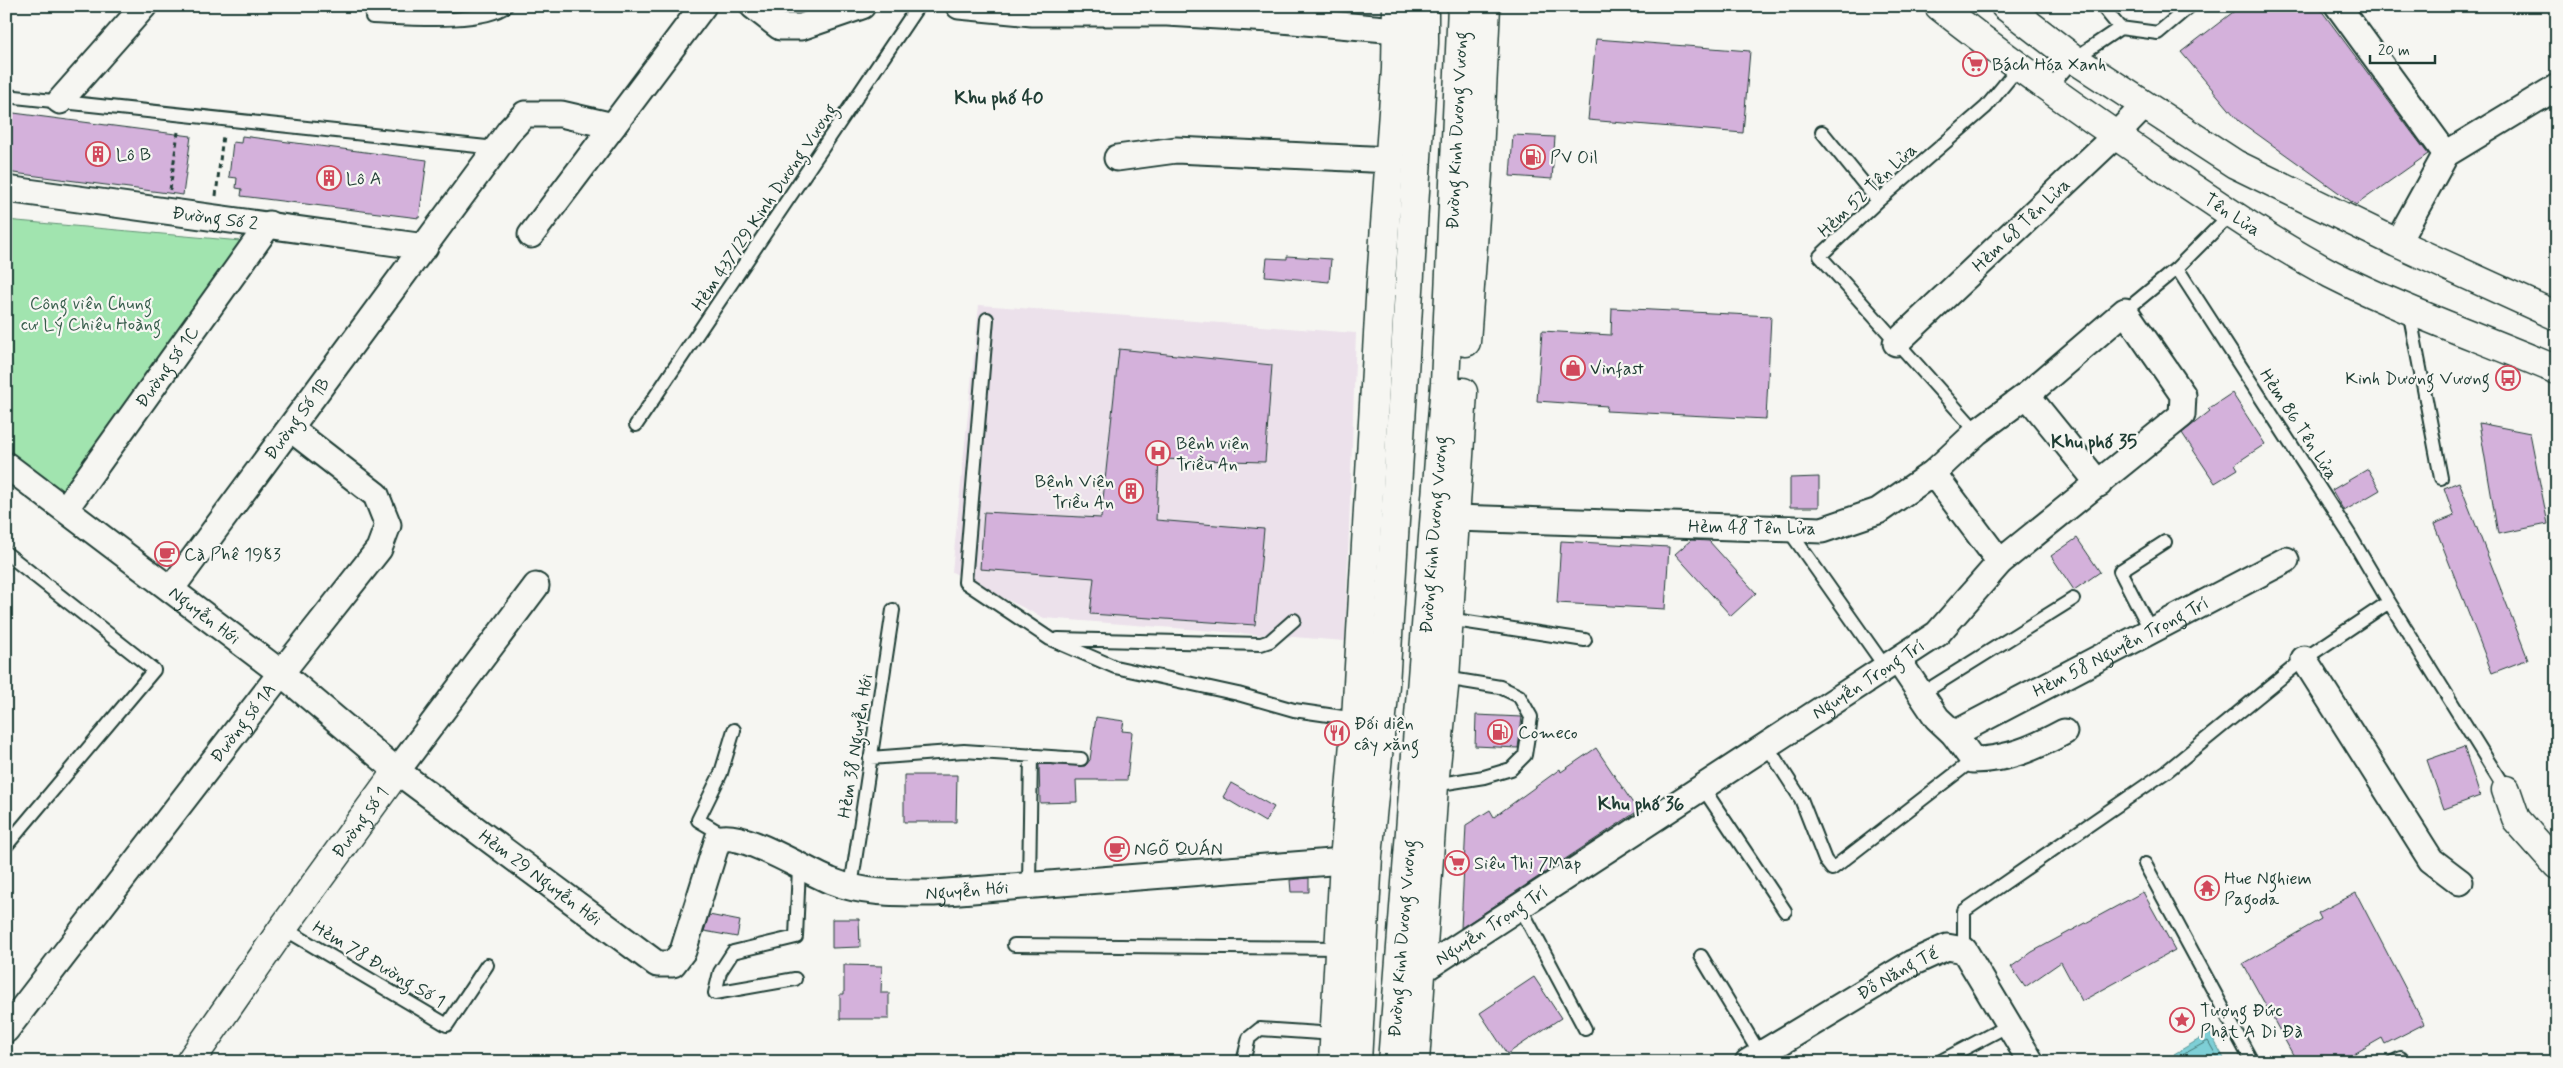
<svg xmlns="http://www.w3.org/2000/svg" width="2563" height="1068" viewBox="0 0 2563 1068" font-family="Mynerve,sans-serif">
<rect width="100%" height="100%" fill="#f6f6f2"/>
<filter id="ink" filterUnits="userSpaceOnUse"><feTurbulence type="fractalNoise" baseFrequency=".02" numOctaves="2"/><feDisplacementMap in="SourceGraphic" scale="10" xChannelSelector="R" yChannelSelector="G"/><feConvolveMatrix kernelMatrix="1 2 1 2 8 2 1 2 1" color-interpolation-filters="sRGB"/></filter>
<g filter="url(#ink)">
<!-- built -->
<path fill="#ece1eb" d="M979 305 1356 333 1345 641 1044 618 952 572Z"/>
<!-- green -->
<path fill="#a1e4af" stroke="#609072" d="M6 220 241 241 244 251 61 492 6 458Z"/>
<!-- water -->
<path fill="#7ecfd6" stroke="#589595" d="M2210 1033 2226 1062H2178L2174 1054Z"/>
<g fill="none" stroke-linecap="round" stroke-linejoin="round">
<!-- shore -->
<path stroke="#457775" stroke-width="1" d="M2182 1062V1055L2208 1041 2220 1062"/>
</g>
<!-- building -->
<path fill="#d4b1db" stroke="#1f3d34" d="M2241 6H2318L2428 154 2356 205 2239 121 2181 52Z
M1596 39 1750 51 1743 133 1588 120Z
M6 112 191 136 183 195 6 172Z
M1513 135 1555 137 1552 179 1510 176Z
M242 136 427 160 419 218 241 196 242 189 236 188 237 178 229 177 233 142 241 143Z
M1287 256 1331 259 1329 282 1265 276 1267 258 1287 259Z
M1612 308 1771 316 1766 419 1606 411 1607 406 1537 401 1542 331 1611 335Z
M1119 349 1272 365 1265 462 1159 459 1156 520 1264 529 1255 625 1090 614 1094 578 980 569 984 512 1101 518Z
M2232 393 2265 444 2235 464 2238 469 2215 483 2182 433 2210 411 2208 409Z
M2479 423 2530 433 2548 524 2498 534Z
M2368 469 2380 490 2344 511 2332 490Z
M1819 477V507H1790V478Z
M2459 482 2528 659 2492 673 2434 524 2454 516 2444 488Z
M2077 538 2100 572 2074 590 2051 556Z
M1691 540 1709 541 1756 593 1731 616 1675 554Z
M1561 541 1669 547 1665 609 1557 603Z
M1476 715 1522 717 1518 748 1475 746Z
M1096 717 1124 721 1122 731 1132 732 1127 780H1076L1077 802 1040 803 1039 764 1085 766 1090 760Z
M2464 747 2480 796 2444 809 2427 760Z
M1596 748 1638 811 1461 928 1466 825 1490 810 1494 817 1560 769 1561 772Z
M904 775H957L956 822H904Z
M1231 783 1274 807 1265 822 1223 797Z
M1309 878V892H1291L1290 880Z
M2143 892 2175 950 2082 1001 2061 962 2025 987 2011 967 2032 952Z
M2356 893 2424 1024 2385 1044 2382 1038 2340 1062H2297L2243 964 2321 919 2318 913Z
M709 915 740 921 737 937 704 931Z
M832 919H859L860 947 832 948Z
M844 965 882 966 881 993H889V1019H840V994H844Z
M1534 977 1561 1018 1507 1054 1480 1013Z"/>
<g fill="none" stroke-linecap="round" stroke-linejoin="round">
<defs>
<path id="service" d="M2102 6 2120 28
M372 17C404 18 482 25 506 6
M2048 89 2074 59 2120 28 2158 33 2190 6
M6 96 496 148
M1822 132 1878 201
M2177 268 2349 534 2389 602 2506 790
M2125 311 2177 268 2231 214
M2409 311 2441 478
M987 319 965 582 1050 639 1115 667 1238 694 1294 710 1356 719
M636 425 918 6
M1977 432 1820 256 1878 201 1986 107 2018 68
M1788 529 1886 668
M6 553 154 670 6 846
M1448 619 1585 640
M2151 631 2120 571 2165 542
M1058 639 1261 644 1270 641 1294 620
M1921 694 2073 599
M1767 746 1801 799 1825 860 1832 869 1973 760
M870 758 964 751 1081 759
M1434 785 1484 777 1511 769 1525 755 1531 717 1519 696 1500 687 1445 678
M1703 788 1785 911
M725 836 698 820 721 773 734 730
M2145 864 2252 1062
M1029 884 1031 755
M851 887 893 610
M1520 907 1585 1029
M283 928 447 1025 487 965
M1014 945 1341 948
M1964 950V911L2167 771 2304 659 2389 602
M1701 956 1760 1054
M795 979 715 993 720 972 733 952 796 937 799 867
M1243 1062 1249 1038 1260 1029 1335 1034
M1939 1062 2009 1025
M2393 1062 2401 1058"/>
<g id="minor">
<path d="M753 6 780 27H801L862 6"/>
<path d="M959 6 1032 13H1167L1270 19 1397 30"/>
<path d="M2338 6 2446 154"/>
<path d="M60 101 144 6"/>
<path d="M1117 158 1176 150 1391 160"/>
<path id="s1" d="M6 189 425 247"/>
<path d="M531 235 613 126"/>
<path d="M2397 243 2446 154 2557 87"/>
<path id="s2" d="M1896 343 2116 135 2145 105"/>
<path d="M2027 395 2099 484"/>
<path id="s3" d="M6 465 281 673 397 771 657 964H673L683 951 718 839C742 830 805 871 831 881 863 894 900 893 934 893L1344 861"/>
<path d="M1933 473 2000 562"/>
<path id="s4" d="M66 508 269 224"/>
<path id="s5" d="M171 589 510 130 525 114H561L613 126 703 6"/>
<path d="M2304 659 2431 860 2460 882"/>
<path d="M1898 660 1937 718 1954 734 1973 760C2007 760 2034 748 2064 732"/>
<path id="s6" d="M1954 734 2286 560"/>
<path d="M397 771 536 586"/>
<path id="s7" d="M1421 971 1937 634 2000 562 2182 415 2183 395 2125 311 2027 395 1977 432 1933 473 1878 511 1822 530 1455 518"/>
<path id="s8" d="M6 1030 281 673 379 549 388 525 376 495 291 429"/>
<path id="s9" d="M1748 1062 1912 963 1947 947 1964 950 2031 1062"/>
</g>
<g id="tertiary">
<path d="M2506 790 2516 819 2557 865"/>
<path id="s10" d="M190 1062 283 928 397 771"/>
</g>
<g id="secondary">
<path id="s11" d="M1939 6C2010 62 2084 114 2159 165 2215 203 2271 242 2331 274 2404 311 2482 338 2557 370"/>
<path d="M2005 6 2074 59 2235 164 2397 243 2557 316"/>
</g>
<g id="primary">
<path d="M1466 342 1478 175 1486 6"/>
<path d="M1333 1062 1344 861 1356 719 1381 282 1396 69 1397 6"/>
<path d="M1357 1062 1368 856 1385 685 1424 43V6"/>
<path id="s12" d="M1392 1062 1445 383 1462 6"/>
<path d="M1415 1062 1434 785 1445 678 1463 392"/>
</g>
</defs>
<!-- service casing -->
<use href="#service" stroke="#1f3d34" stroke-width="16"/>
<!-- minor casing -->
<use href="#minor" stroke="#1f3d34" stroke-width="29"/>
<!-- tertiary casing -->
<use href="#tertiary" stroke="#1f3d34" stroke-width="31"/>
<!-- secondary casing -->
<use href="#secondary" stroke="#1f3d34" stroke-width="31"/>
<!-- primary casing -->
<use href="#primary" stroke="#1f3d34" stroke-width="31"/>
<!-- path -->
<path stroke="#1f3d34" stroke-width="3" stroke-dasharray="5 4" stroke-linecap="butt" d="M170 190 178 132
M216 196 223 135"/>
<!-- service -->
<use href="#service" stroke="#f6f6f2" stroke-width="12"/>
<!-- minor -->
<use href="#minor" stroke="#f6f6f2" stroke-width="25"/>
<!-- tertiary -->
<use href="#tertiary" stroke="#f6f6f2" stroke-width="28"/>
<!-- secondary -->
<use href="#secondary" stroke="#f6f6f2" stroke-width="28"/>
<!-- primary -->
<use href="#primary" stroke="#f6f6f2" stroke-width="28"/>
</g>
</g>
<!-- icons -->
<defs>
<symbol id="supermarket-ring" viewBox="-11 -11 22 22"><circle r="9.5" fill="#f6f6f2" stroke="#d1495b" stroke-width="1.5"/><path d="M-6-5.5h2.5l.6 2H6L4.5 2H-2.5L-4.4-4H-6ZM-1.5 3.2a1.3 1.3 0 1 0 .1 0ZM3 3.2a1.3 1.3 0 1 0 .1 0Z" fill="#d1495b"/></symbol>
<symbol id="building-ring" viewBox="-11 -11 22 22"><circle r="9.5" fill="#f6f6f2" stroke="#d1495b" stroke-width="1.5"/><path d="M-4-6H4V6H1V3H-1V6H-4ZM-2.5-4.3h1.7v1.8h-1.7ZM.8-4.3h1.7v1.8H.8ZM-2.5-1h1.7V.8h-1.7ZM.8-1h1.7V.8H.8Z" fill="#d1495b"/></symbol>
<symbol id="fuel-ring" viewBox="-11 -11 22 22"><circle r="9.5" fill="#f6f6f2" stroke="#d1495b" stroke-width="1.5"/><path d="M-5.5-6h7V0h2V4h1.3V-2.5L3-4.5l.8-.8L6-3V5H2.5V1h-1V6h-7ZM-4.2-4.7v3.2H.2V-4.7Z" fill="#d1495b"/></symbol>
<symbol id="shop-ring" viewBox="-11 -11 22 22"><circle r="9.5" fill="#f6f6f2" stroke="#d1495b" stroke-width="1.5"/><path d="M-5-2.5h2.3a2.7 3.5 0 0 1 5.4 0H5L5.5 6h-11ZM-1.5-2.5h3a1.5 2.3 0 0 0-3 0Z" fill="#d1495b"/></symbol>
<symbol id="bus-ring" viewBox="-11 -11 22 22"><circle r="9.5" fill="#f6f6f2" stroke="#d1495b" stroke-width="1.5"/><path d="M-5-6H5V4H4V6H2V4H-2V6H-4V4H-5ZM-3.5-4V0h7V-4ZM-3.5 1.2v1.5H-2V1.2ZM2 1.2v1.5H3.5V1.2Z" fill="#d1495b"/></symbol>
<symbol id="hospital-ring" viewBox="-11 -11 22 22"><circle r="9.5" fill="#f6f6f2" stroke="#d1495b" stroke-width="1.5"/><path d="M-5-5h3v3.5h4V-5h3V5h-3V1.5h-4V5h-3Z" fill="#d1495b"/></symbol>
<symbol id="cafe-ring" viewBox="-11 -11 22 22"><circle r="9.5" fill="#f6f6f2" stroke="#d1495b" stroke-width="1.5"/><path d="M-5.5-4.5H6V0H3Q3 3.5 0 3.5H-2.5Q-5.5 3.5-5.5 0ZM3-3.2v2h1.7v-2ZM-6 4.5H4V6H-6Z" fill="#d1495b"/></symbol>
<symbol id="restaurant-ring" viewBox="-11 -11 22 22"><circle r="9.5" fill="#f6f6f2" stroke="#d1495b" stroke-width="1.5"/><path d="M-5-6h1v4h1v-4h1v4h1v-4h1v5L-1.5 .5V6h-2V.5L-5-1ZM5-6V6H3V1.5H1.5Q1.5-4 5-6Z" fill="#d1495b"/></symbol>
<symbol id="temple-ring" viewBox="-11 -11 22 22"><circle r="9.5" fill="#f6f6f2" stroke="#d1495b" stroke-width="1.5"/><path d="M0-6L5-2H3V0L6.5 2.5H4V6H1.5V3h-3V6H-4V2.5H-6.5L-3 0V-2H-5Z" fill="#d1495b"/></symbol>
<symbol id="sight-ring" viewBox="-11 -11 22 22"><circle r="9.5" fill="#f6f6f2" stroke="#d1495b" stroke-width="1.5"/><path d="M0-6L1.8-2.2L6-1.7L2.9 1.2L3.7 5.4L0 3.3L-3.7 5.4L-2.9 1.2L-6-1.7L-1.8-2.2Z" fill="#d1495b"/></symbol>
</defs>
<g fill-rule="evenodd">
<use href="#supermarket-ring" x="1961" y="50" width="28" height="28"/>
<use href="#building-ring" x="84" y="140" width="28" height="28"/>
<use href="#fuel-ring" x="1519" y="143" width="28" height="28"/>
<use href="#building-ring" x="315" y="164" width="28" height="28"/>
<use href="#shop-ring" x="1559" y="354" width="28" height="28"/>
<use href="#bus-ring" x="2494" y="364" width="28" height="28"/>
<use href="#hospital-ring" x="1144" y="439" width="28" height="28"/>
<use href="#building-ring" x="1117" y="477" width="28" height="28"/>
<use href="#cafe-ring" x="153" y="540" width="28" height="28"/>
<use href="#fuel-ring" x="1486" y="718" width="28" height="28"/>
<use href="#restaurant-ring" x="1323" y="719" width="28" height="28"/>
<use href="#cafe-ring" x="1103" y="835" width="28" height="28"/>
<use href="#supermarket-ring" x="1443" y="849" width="28" height="28"/>
<use href="#temple-ring" x="2193" y="874" width="28" height="28"/>
<use href="#sight-ring" x="2168" y="1006" width="28" height="28"/>
</g>
<g text-anchor="middle" stroke-width="4.5" stroke-linejoin="round" paint-order="stroke">
<!-- poi labels -->
<g font-size="18" fill="#1f3d34" stroke="#f6f6f2" text-anchor="start">
<text x="1992" y="70">Bách Hóa Xanh</text>
<text x="116" y="160">Lô B</text>
<text x="1550" y="163">PV Oil</text>
<text x="346" y="184">Lô A</text>
<text x="1590" y="374">Vinfast</text>
<text x="2490" y="384" text-anchor="end">Kinh Dương Vương</text>
<text x="1176" y="449">Bệnh viện<tspan x="1176" dy="21">Triều An</tspan></text>
<text x="1114" y="487" text-anchor="end">Bệnh Viện<tspan x="1114" dy="21">Triều An</tspan></text>
<text x="184" y="560">Cà Phê 1983</text>
<text x="1354" y="729">Đối diện<tspan x="1354" dy="21">cây xăng</tspan></text>
<text x="1518" y="738">Comeco</text>
<text x="1134" y="855">NGÕ QUÁN</text>
<text x="1474" y="869">Siêu Thị 7Map</text>
<text x="2224" y="884">Hue Nghiem<tspan x="2224" dy="21">Pagoda</tspan></text>
<text x="2200" y="1016">Tượng Đức<tspan x="2200" dy="21">Phật A Di Đà</tspan></text>
</g>
<!-- street labels -->
<g font-size="18" fill="#1f3d34" stroke="#f6f6f2">
<text dy="6" stroke="none"><textPath href="#s12" startOffset="934">Đường Kinh Dương Vương</textPath></text>
<text transform="translate(1867 190) rotate(-43)" y="6">Hẻm 52 Tên Lửa</text>
<text transform="translate(764 207) rotate(-56)" y="6">Hẻm 437/29 Kinh Dương Vương</text>
<text dy="6" stroke="none"><textPath href="#s11" startOffset="360">Tên Lửa</textPath></text>
<text dy="6" stroke="none"><textPath href="#s1" startOffset="211">Đường Số 2</textPath></text>
<text dy="6" stroke="none"><textPath href="#s2" startOffset="172">Hẻm 68 Tên Lửa</textPath></text>
<text dy="6" stroke="none"><textPath href="#s4" startOffset="174">Đường số 1C</textPath></text>
<text dy="6" stroke="none"><textPath href="#s5" startOffset="212">Đường Số 1B</textPath></text>
<text transform="translate(2299 424) rotate(57)" y="6">Hẻm 86 Tên Lửa</text>
<text transform="translate(1752 527) rotate(1)" y="6">Hẻm 48 Tên Lửa</text>
<text dy="6" stroke="none"><textPath href="#s12" startOffset="529">Đường Kinh Dương Vương</textPath></text>
<text dy="6" stroke="none"><textPath href="#s3" startOffset="249">Nguyễn Hới</textPath></text>
<text dy="6" stroke="none"><textPath href="#s6" startOffset="188">Hẻm 58 Nguyễn Trọng Trí</textPath></text>
<text dy="6" stroke="none"><textPath href="#s7" startOffset="534">Nguyễn Trọng Trí</textPath></text>
<text dy="6" stroke="none"><textPath href="#s8" startOffset="388">Đường số 1A</textPath></text>
<text transform="translate(855 746) rotate(-81)" y="6">Hẻm 38 Nguyễn Hới</text>
<text dy="6" stroke="none"><textPath href="#s10" startOffset="294">Đường số 1</textPath></text>
<text dy="6" stroke="none"><textPath href="#s3" startOffset="675">Hẻm 29 Nguyễn Hới</textPath></text>
<text dy="6" stroke="none"><textPath href="#s3" startOffset="1230">Nguyễn Hới</textPath></text>
<text dy="6" stroke="none"><textPath href="#s7" startOffset="84">Nguyễn Trọng Trí</textPath></text>
<text dy="6" stroke="none"><textPath href="#s12" startOffset="124">Đường Kinh Dương Vương</textPath></text>
<text transform="translate(379 964) rotate(31)" y="6">Hẻm 78 Đường Số 1</text>
<text dy="6" stroke="none"><textPath href="#s9" startOffset="174">Đỗ Năng Tế</textPath></text>
</g>
<!-- park labels -->
<g font-size="18" fill="#395e4d" stroke="#f6f6f2">
<text x="91" y="309">Công viên Chung<tspan x="91" dy="21">cư Lý Chiêu Hoàng</tspan></text>
</g>
<!-- neighbourhood labels -->
<g font-size="19" font-weight="bold" fill="#1f3d34" stroke="#f6f6f2">
<text x="999" y="104">Khu phố 40</text>
<text x="2094" y="448">Khu phố 35</text>
<text x="1641" y="810">Khu phố 36</text>
</g>
</g>
<!-- margin -->
<rect width="2563" height="1068" fill="none" stroke="#f6f6f2" stroke-width="25"/>
<rect x="12" y="12" width="2538" height="1043" fill="none" stroke="#1f3d34" stroke-width="2" filter="url(#ink)"/>
<!-- scale -->
<path d="M2370 55v8h65v-8" fill="none" stroke="#1f3d34" stroke-width="2.5"/>
<text x="2378" y="55" font-size="15" fill="#1f3d34" stroke="#f6f6f2" stroke-width="4" paint-order="stroke">20 m</text>
</svg>
